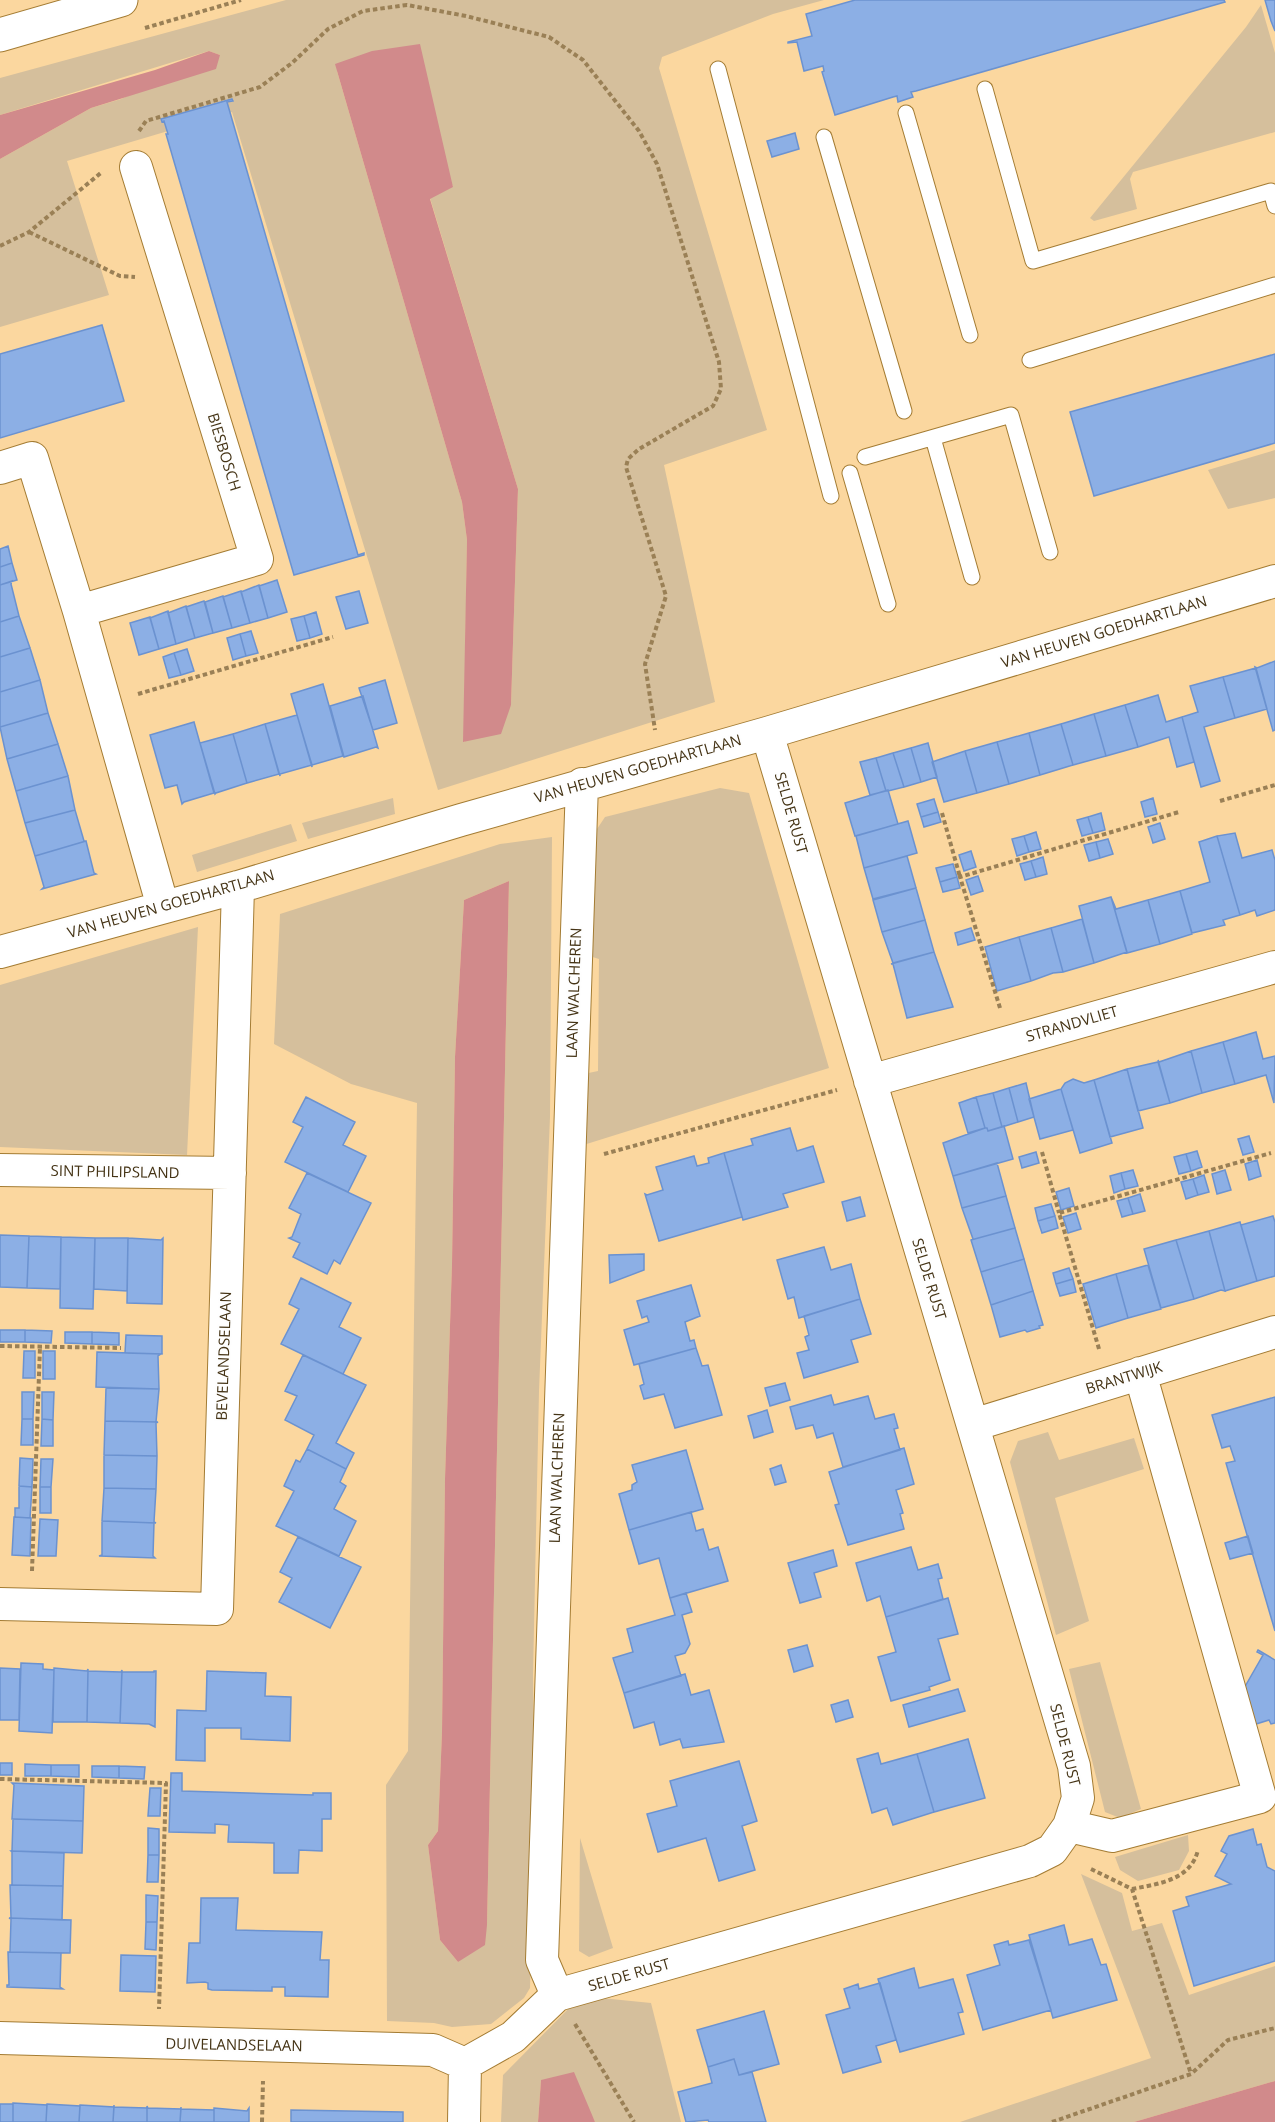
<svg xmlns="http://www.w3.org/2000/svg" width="1275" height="2122" viewBox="0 0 1275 2122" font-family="'Open Sans',sans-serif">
<rect width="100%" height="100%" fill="#fbd79f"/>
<!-- green -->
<path fill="#d5bf9c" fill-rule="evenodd" d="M286 0H824L773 14 662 57 659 68 767 430 664 465 715 702 438 790 232 112 67 161 109 295 0 327V159L91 108 121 99 220 55 209 51 0 115V78ZM337 71 453 186 430 198 518 489 511 705 464 742 467 540 462 502Z
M1261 5 1275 53V132L1133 172 1130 179 1137 209 1094 221 1090 218 1246 27Z
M1275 450V498L1228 509 1208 470Z
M720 788 749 793 829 1068 577 1147 579 1075 598 1071 599 959 583 954 591 838 605 817Z
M393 798 395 814 308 839 302 823Z
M291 824 297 841 197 872 192 855Z
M552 837 550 1117 539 1391 533 1675 535 1813 530 1988 524 1998 491 2024 452 2027 434 2023 387 2021 386 1785 408 1751 417 1103 351 1084 274 1044 280 914 500 844ZM509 881 487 1925 458 1962 440 1940 428 1845 438 1831 442 1732 445 1479 452 1264 455 1057 464 900Z
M198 927 187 1155 0 1147V985Z
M1048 1432 1059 1460 1134 1438 1144 1469 1055 1498 1089 1621 1056 1635 1010 1462 1018 1441Z
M1100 1662 1141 1809 1120 1818 1105 1812 1069 1669Z
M1188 1835 1189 1851 1179 1870 1138 1881 1120 1870 1115 1857Z
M580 1838 613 1948 589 1957 579 1951Z
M1081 1874 1122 1893 1132 1931 1162 1923 1189 1995 1275 1966V2081L1134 2122H960L1151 2058Z
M581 1996 651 2003 681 2122H595L590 2113 541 2080 538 2122H501L503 2075Z"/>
<!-- water -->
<path fill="#d18a8b" d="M420 44 453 187 430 199 518 489 511 705 501 734 463 742 467 540 462 502 335 64 372 51Z
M209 51 220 55 216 69 91 108 0 159V115L155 70Z
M509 881 487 1925 485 1945 458 1962 440 1940 428 1845 438 1831 442 1732 445 1479 452 1264 455 1057 464 900Z
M574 2072 595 2122H538L541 2080Z
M1275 2081V2122H1134Z"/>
<!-- building -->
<path fill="#8cafe5" stroke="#6b92d0" stroke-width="1.5" d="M855 0H1224L1225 2 916 91 911 92 913 97 898 102 897 96 893 97 835 115 822 72 824 71 823 66 804 71 797 42 788 43V42L812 36 806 14Z
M1265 0H1275V31L1271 21Z
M232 99 233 101 227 102 358 555 364 553V555L294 575 166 134H168L164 121 162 122 161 119Z
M795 133 799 149 772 157 767 141Z
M102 325 124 401 0 438V354Z
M1275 354V443L1094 496 1070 412Z
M8 546 12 563 0 567V549Z
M12 563 17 580 0 585V567Z
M277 580 287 612 268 618 259 586Z
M12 581 11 584 19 616 0 622V585Z
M259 585 268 618 250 623 241 592Z
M241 591 250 623 232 628 223 597Z
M359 591 368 623 346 629 336 597Z
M223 596 232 628 213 633 205 602Z
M204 601 213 633 195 638 186 607Z
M186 606 195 638 176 644 168 613Z
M168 611 176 644 159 649 150 618Z
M316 612 322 634 310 638 304 616Z
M19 616 30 648 0 657V622Z
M304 616 310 638 297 641 291 619Z
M150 617 159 649 139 655 130 623Z
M251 631 258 653 246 656 240 634Z
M240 634 246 656 233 660 227 638Z
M30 648 40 680 0 692V657Z
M187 649 194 671 181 675 174 653Z
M174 653 181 675 169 678 163 657Z
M1275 661V730L1273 731 1255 667 1257 668Z
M1256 668 1267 709 1235 718 1223 677Z
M1223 677 1235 718 1204 727 1220 781 1201 787 1182 717 1198 712 1190 686Z
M40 680 48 713 0 727V692Z
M385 680 397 723 373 730 359 688Z
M323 684 343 756 312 765V767L291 694Z
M1158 695 1166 722 1182 717 1194 762 1177 767 1169 737 1138 747 1125 705Z
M363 696 378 748 376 747 344 757 330 706Z
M1125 705 1138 747 1106 756 1094 714Z
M48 713 58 744 7 759 0 727Z
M1094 714 1106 756 1073 765 1061 724Z
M297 715 312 765 280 774V776L265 724Z
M194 722 214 793 184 802 182 804 177 785 165 788 150 735Z
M265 724 279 774 247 783 233 734Z
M1061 724 1073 765 1040 775 1029 733Z
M1029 733 1040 775 1009 784 997 742Z
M233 734 247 783 216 793 215 794 200 743Z
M997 742 1009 784 977 793 965 751Z
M928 743 937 777 921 782 911 748Z
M58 744 68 776 16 791 7 759Z
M911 748 921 782 904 787 893 753Z
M965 751 977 793 944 802 932 762Z
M893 753 904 787 888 791H886L876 758Z
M876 758 886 791 870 795 860 762Z
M68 776 75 810 25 823 16 791Z
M888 790 898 824 855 836 845 803Z
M1153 798 1157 814 1145 817 1141 802Z
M934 799 938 812 921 817 917 804Z
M75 810 84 841H86L35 856 25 823Z
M938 812 941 822 924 827 921 817Z
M1101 813 1105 830 1093 833 1088 817Z
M1088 817 1093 833 1082 836 1077 820Z
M908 821 917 853 864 868 856 836Z
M1160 823 1165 839 1153 843 1148 827Z
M1036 832 1041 849 1029 852 1024 836Z
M1235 833 1242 858 1272 850 1275 860V910L1257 916 1255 910 1240 915 1217 836Z
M1024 836 1029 852 1017 856 1012 839Z
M1217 836 1240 915 1223 920 1225 925 1192 933 1180 891 1210 882 1199 842Z
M1108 839 1113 854 1100 858 1096 842Z
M86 841 94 873 96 874 42 889 44 887 35 856Z
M1096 842 1100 858 1089 861 1084 845Z
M971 851 976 867 964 871 959 855Z
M907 856 916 888 873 899 864 868Z
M1043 857 1047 874 1036 877 1031 861Z
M1031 861 1036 877 1025 880 1020 864Z
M953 864 957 877 940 882 936 868Z
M978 876 983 891 971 895 966 880Z
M957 877 960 888 943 892 940 882Z
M916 888 925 920 882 932 873 900Z
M1180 891 1192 934 1160 944 1148 900Z
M1111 897 1116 909 1148 900 1160 944 1127 953Z
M1111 897 1127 952 1094 963 1079 906Z
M1082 919 1094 963 1063 972 1051 928Z
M925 920 934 952 893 963 882 932Z
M971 928 975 940 958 945 955 933Z
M1051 928 1063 972 1053 973 1031 981 1019 937Z
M1019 937 1031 981 997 991 985 947Z
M934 952 953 1007 907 1018 893 964H891Z
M1256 1032 1263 1059 1275 1056 1274 1103 1266 1075 1235 1084 1223 1042Z
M1223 1042 1235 1084 1202 1093 1191 1051Z
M1191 1051 1202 1093 1170 1103 1158 1060 1159 1062Z
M1158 1062 1170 1103 1138 1111 1127 1069Z
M1127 1069 1143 1128 1110 1137 1094 1080Z
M1073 1079 1084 1083 1094 1080 1112 1143 1080 1153 1061 1089 1065 1083Z
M1026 1083 1034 1117 1018 1122 1009 1088Z
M1009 1088 1018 1122 1002 1127 993 1093Z
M1061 1089 1073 1130 1040 1139 1029 1099Z
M993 1093 1002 1127 988 1131 987 1128H985L976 1097Z
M306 1097 355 1122 343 1145 366 1156 348 1192 285 1162 303 1127 293 1122Z
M976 1097 985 1128 968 1133 959 1103Z
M1004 1126 1013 1159 953 1176 943 1143 985 1128H987L988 1131Z
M790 1128 797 1151 813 1146 824 1182 783 1194 788 1207 743 1220 724 1153 753 1145 751 1139Z
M1249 1136 1254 1152 1243 1155 1238 1139Z
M1197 1151 1202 1167 1191 1171 1186 1154Z
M1036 1152 1039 1163 1022 1168 1019 1157Z
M724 1153 742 1217 659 1241 645 1194 647 1195 663 1190 656 1167 694 1156 697 1166 709 1163 708 1158Z
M1186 1154 1191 1171 1179 1174 1174 1157Z
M1257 1160 1261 1176 1249 1180 1245 1164Z
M997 1163 1006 1196 962 1208 953 1176Z
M1133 1170 1138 1186 1125 1189 1121 1173Z
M1225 1170 1231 1190 1217 1194 1212 1174Z
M307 1173 371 1203 340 1264 334 1260 327 1274 293 1257 300 1243 289 1238 292 1237 301 1214 289 1208Z
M1121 1173 1125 1189 1114 1193 1110 1176Z
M1204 1175 1209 1192 1198 1195 1193 1179Z
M1193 1179 1198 1195 1186 1199 1181 1182Z
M1069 1188 1074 1206 1061 1210 1056 1192Z
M1140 1194 1145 1211 1133 1214 1128 1198Z
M1006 1196 1015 1228 971 1240 973 1239 962 1208Z
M860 1197 865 1216 847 1221 842 1202Z
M1128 1198 1133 1214 1122 1217 1117 1201Z
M1051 1204 1055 1216 1038 1221 1035 1208Z
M1076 1213 1081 1229 1068 1233 1063 1217Z
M1055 1216 1058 1228 1042 1233 1038 1221Z
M1273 1216 1275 1222V1276L1257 1281 1241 1225Z
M1240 1222 1257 1281 1225 1291 1209 1231Z
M1015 1228 1024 1259 981 1272 971 1240Z
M1209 1231 1225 1291 1221 1290 1194 1299 1176 1240Z
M0 1235 29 1236 27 1288 0 1287Z
M29 1236 61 1237 60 1289 27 1288Z
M61 1237 95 1238 93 1309 60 1308Z
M95 1238H128L127 1291 94 1289Z
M128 1238 161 1240 163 1238 162 1304 127 1303Z
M1176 1240 1194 1299 1161 1308 1144 1249Z
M824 1247 831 1270 851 1264 860 1299 799 1318 794 1297 788 1299 777 1260Z
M644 1254V1270L610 1283 609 1255Z
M1024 1259 1033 1291 991 1305 981 1272Z
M1148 1265 1161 1309 1128 1318 1116 1274Z
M1069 1268 1073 1279 1056 1284 1053 1273Z
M1116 1274 1128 1318 1096 1328 1083 1284Z
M301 1278 351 1303 339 1327 361 1338 343 1374 281 1344 299 1309 289 1304Z
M1073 1279 1076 1292 1060 1296 1056 1284Z
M691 1285 700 1316 685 1322 690 1341 694 1340 696 1348 634 1365 624 1330 649 1322 647 1316 642 1318 637 1301Z
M1033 1291 1043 1325 1039 1326 1040 1328 1027 1332 1025 1330 1000 1337 991 1305Z
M860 1299 871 1334 851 1340 858 1362 804 1378 797 1353 809 1350 805 1337 809 1335 804 1316Z
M0 1330H25V1342H0Z
M25 1330 52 1331 51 1343 25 1342Z
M65 1332H92V1344L65 1343Z
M92 1332 119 1333V1345L92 1344Z
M126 1335 162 1336V1354L125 1353Z
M696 1348 702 1366 708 1365 722 1415 675 1428 664 1394 644 1399 640 1386 644 1384 639 1364Z
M24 1351H35V1378H23Z
M43 1351H55V1379H43Z
M97 1352 161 1354 158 1356 159 1389 96 1387Z
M303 1355 366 1385 336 1443 354 1453 346 1469 307 1449 314 1435 285 1420 297 1396 285 1391Z
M785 1383 790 1400 770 1406 765 1388Z
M106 1388 159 1389 156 1422H158L105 1421Z
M22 1392H34L33 1419H22Z
M42 1392H54L53 1420 42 1419Z
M831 1395 834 1405 868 1396 875 1419 894 1414 898 1428 894 1429 900 1450 843 1467 833 1433 817 1438 813 1425 796 1429 790 1407Z
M1275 1397V1631L1226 1463 1235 1461 1230 1446 1222 1448 1212 1415Z
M767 1410 773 1432 754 1438 748 1416Z
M22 1419H33V1445H21Z
M42 1419 53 1420V1446H41Z
M105 1421 158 1422 156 1423 157 1456 104 1455Z
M904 1448 914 1484 896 1490 903 1513 900 1514 904 1529 848 1545 835 1505 839 1504 829 1472Z
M307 1449 346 1469 340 1482 346 1486 334 1509 356 1521 339 1556 276 1526 294 1491 284 1486 296 1460 300 1462Z
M686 1450 703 1509 629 1530 619 1494 632 1490V1485L637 1482 632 1465Z
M104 1455 157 1456 156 1489 104 1488Z
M20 1458 33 1459 32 1487 19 1486Z
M41 1459H53L51 1487H40Z
M781 1465 786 1482 775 1485 770 1469Z
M19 1486 32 1487 30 1518 15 1517V1508H19Z
M40 1487H51V1513H40Z
M104 1488 156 1489 154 1522 156 1523 102 1521Z
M691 1512 696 1531 703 1529 709 1550 718 1547 728 1581 670 1598 659 1558 639 1564 629 1530Z
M14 1517 31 1518 30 1556 12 1555Z
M40 1519 58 1520 56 1556H38Z
M102 1521 156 1523H154L153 1556 155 1558 99 1556 102 1555Z
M1248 1536 1253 1553 1230 1559 1225 1543Z
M298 1537 361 1567 330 1628 279 1602 292 1578 280 1572Z
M911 1547 918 1570 938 1564 942 1578 938 1579 943 1599 886 1617 880 1596 867 1601 856 1563Z
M833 1550 837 1566 814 1573 821 1597 800 1603 788 1563Z
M686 1593 692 1612 682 1615 690 1644 685 1653 675 1656 681 1676 624 1693 613 1658 633 1652 627 1629 675 1615 670 1598Z
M948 1598 958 1634 938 1639 950 1680 929 1687 930 1690 891 1701 878 1657 896 1652 886 1617Z
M807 1645 813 1666 794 1672 788 1650Z
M1258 1650 1275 1660V1723L1271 1724 1269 1720 1253 1725 1243 1690 1263 1655 1257 1652Z
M21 1663 43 1664V1669L54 1670 52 1733 19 1731Z
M0 1668 20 1669 19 1720H0Z
M54 1668 87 1671 88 1669 87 1722H53Z
M122 1670 120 1723 87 1722 88 1671 121 1672Z
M154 1671H156L155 1727 149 1724 120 1723 122 1672H154Z
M207 1671 266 1673 265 1696 291 1697 290 1741 241 1739V1728H205V1761L176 1760 177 1710 206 1711Z
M685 1674 691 1695 709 1690 724 1742 683 1748 680 1739 660 1745 654 1722 634 1728 624 1693Z
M958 1689 965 1711 909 1727 903 1705Z
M848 1700 853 1717 836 1722 831 1705Z
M968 1739 985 1798 934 1812 917 1754Z
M878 1753 881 1764 917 1754 934 1812 893 1825 887 1808 872 1813 857 1759Z
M739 1761 757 1821 742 1826 755 1870 719 1881 706 1838 658 1852 647 1814 677 1806 670 1781Z
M0 1763H12V1775H0Z
M25 1764 51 1765V1776H25Z
M51 1765H79V1777L51 1776Z
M92 1766H119V1778L92 1777Z
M119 1766 145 1767 144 1779 119 1778Z
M171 1773H182V1791L313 1795V1793H331V1819H322V1851L299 1850 298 1873H274V1843L228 1842 229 1825 215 1824V1833L169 1832Z
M12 1783 84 1786 83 1821 12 1819 14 1785Z
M150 1788H161L160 1816H148Z
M13 1819 83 1821 82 1853 12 1851Z
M148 1828 159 1829V1855H148Z
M1253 1829 1257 1845 1261 1844 1267 1867 1275 1871V1961L1194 1986 1173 1911 1189 1906 1186 1897 1231 1884 1215 1876 1227 1854 1221 1851 1229 1836Z
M11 1851 64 1853 63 1886 12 1885V1852Z
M148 1855H159L158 1882H147Z
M10 1885 63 1886 62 1920 11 1918Z
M146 1895 158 1896 157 1922H146Z
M201 1898H238L236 1930 322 1932 320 1960H329L328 1997 285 1996V1987H272V1991L212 1990 208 1989V1983L205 1982 187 1983 189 1943H200Z
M9 1918 71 1920 70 1953 8 1952H10L11 1919Z
M146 1922H157L156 1950 145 1949Z
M1064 1925 1069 1945 1092 1939 1101 1965 1106 1964 1117 2000 1053 2018 1029 1935Z
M1029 1940 1051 2010 983 2030 967 1975 1000 1965 994 1945 1008 1941 1009 1945Z
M8 1952 61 1953 60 1987 63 1989 7 1987V1985H9Z
M121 1955 156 1956 155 1992 120 1991Z
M914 1968 919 1988 953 1979 963 2012 958 2013 964 2034 900 2052 878 1979Z
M880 1983 896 2040 876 2046 881 2062 843 2073 826 2015 850 2008 844 1989 858 1984 859 1989Z
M764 2011 779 2064 739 2075 734 2059 708 2067 697 2030Z
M734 2059 739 2075 752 2072 766 2122H709L708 2120 686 2122 678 2092 712 2083 708 2067Z
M13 2103 47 2105 46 2122H13Z
M0 2104H13V2122H0Z
M47 2104 80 2106 79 2122H46Z
M80 2105 114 2107 113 2122H79Z
M114 2105V2107L147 2108V2122H113Z
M147 2106 148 2108 181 2109 180 2122H147Z
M181 2107V2109L214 2110V2122H180Z
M214 2108 247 2111 249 2108V2122H214Z
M291 2110 403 2112V2122H291Z"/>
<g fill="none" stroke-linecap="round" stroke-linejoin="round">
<defs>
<path id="lane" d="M718 69 831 496
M985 89 1033 261 1271 191 1275 206
M906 113 970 335
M824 137 904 411
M1030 360 1275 285
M933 438 972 577
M865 457 1011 415 1050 552
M850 473 888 604"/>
<path id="street" d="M0 468 32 458 79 611 163 907
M79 611 257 559 136 167
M0 952 238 887 461 820 767 733 1275 581
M870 1081 1275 967
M0 1170 230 1173
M973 1425 1275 1332
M0 1604 217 1609 238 887
M1069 1826 1112 1836 1260 1797 1140 1373
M557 1995 542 1960 582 784
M0 2038 433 2050 465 2064
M464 2122 465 2064 513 2037 557 1995 1030 1861 1052 1850 1069 1826 1078 1798 1074 1766 767 733"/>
<path id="secondary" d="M0 35 121 0"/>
</defs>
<!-- lane casing -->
<use href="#lane" stroke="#a47c33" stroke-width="17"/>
<!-- street casing -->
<use href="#street" stroke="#a47c33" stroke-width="34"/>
<!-- secondary casing -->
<use href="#secondary" stroke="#a47c33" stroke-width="35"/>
<!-- path -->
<path stroke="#9a8056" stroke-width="4" stroke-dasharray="4.5 3" stroke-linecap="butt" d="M145 28 241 0
M139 131 146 121 260 87 292 63 328 29 363 11 407 5 466 16 549 37 583 60 639 131 657 164 719 362 721 389 713 406 639 449 628 459 626 467 666 596 645 664 655 730
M29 232 120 276 135 277
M0 246 29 232 102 172
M138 694 333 637
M1220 801 1275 785
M942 813 960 877
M1000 1008 960 877 1179 812
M1042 1152 1059 1213
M604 1154 837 1090
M0 1346 121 1348
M1099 1349 1059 1213 1271 1153
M32 1571 40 1347
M0 1779 166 1783 159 2009
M1091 1869 1132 1889 1191 2074
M1132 1889C1158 1884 1191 1880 1198 1850
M575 2024 634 2122
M262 2122 263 2081
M1052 2122 1191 2074 1228 2040 1275 2028"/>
<!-- lane -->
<use href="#lane" stroke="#fff" stroke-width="15"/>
<!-- street -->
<use href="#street" stroke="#fff" stroke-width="32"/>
<!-- secondary -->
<use href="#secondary" stroke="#fff" stroke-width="33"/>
</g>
<g text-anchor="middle" stroke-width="4.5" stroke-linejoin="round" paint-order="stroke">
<!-- street labels -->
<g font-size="15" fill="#453416" stroke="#fefefe">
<text transform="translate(224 452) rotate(73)" y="5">BIESBOSCH</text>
<text transform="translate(1104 632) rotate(-17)" y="5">VAN HEUVEN GOEDHARTLAAN</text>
<text transform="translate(638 769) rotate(-16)" y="5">VAN HEUVEN GOEDHARTLAAN</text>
<text transform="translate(791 813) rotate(74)" y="5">SELDE RUST</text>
<text transform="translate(171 904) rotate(-16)" y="5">VAN HEUVEN GOEDHARTLAAN</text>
<text transform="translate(574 993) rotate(-88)" y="5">LAAN WALCHEREN</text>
<text transform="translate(1072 1024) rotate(-16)" y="5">STRANDVLIET</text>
<text transform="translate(115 1172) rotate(1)" y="5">SINT PHILIPSLAND</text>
<text transform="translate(929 1279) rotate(73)" y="5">SELDE RUST</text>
<text transform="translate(224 1356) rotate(-88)" y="5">BEVELANDSELAAN</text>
<text transform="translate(1124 1378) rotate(-17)" y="5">BRANTWIJK</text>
<text transform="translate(557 1478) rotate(-88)" y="5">LAAN WALCHEREN</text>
<text transform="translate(1065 1745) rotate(76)" y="5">SELDE RUST</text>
<text transform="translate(629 1975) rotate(-16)" y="5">SELDE RUST</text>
<text transform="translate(234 2045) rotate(1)" y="5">DUIVELANDSELAAN</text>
</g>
</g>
</svg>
